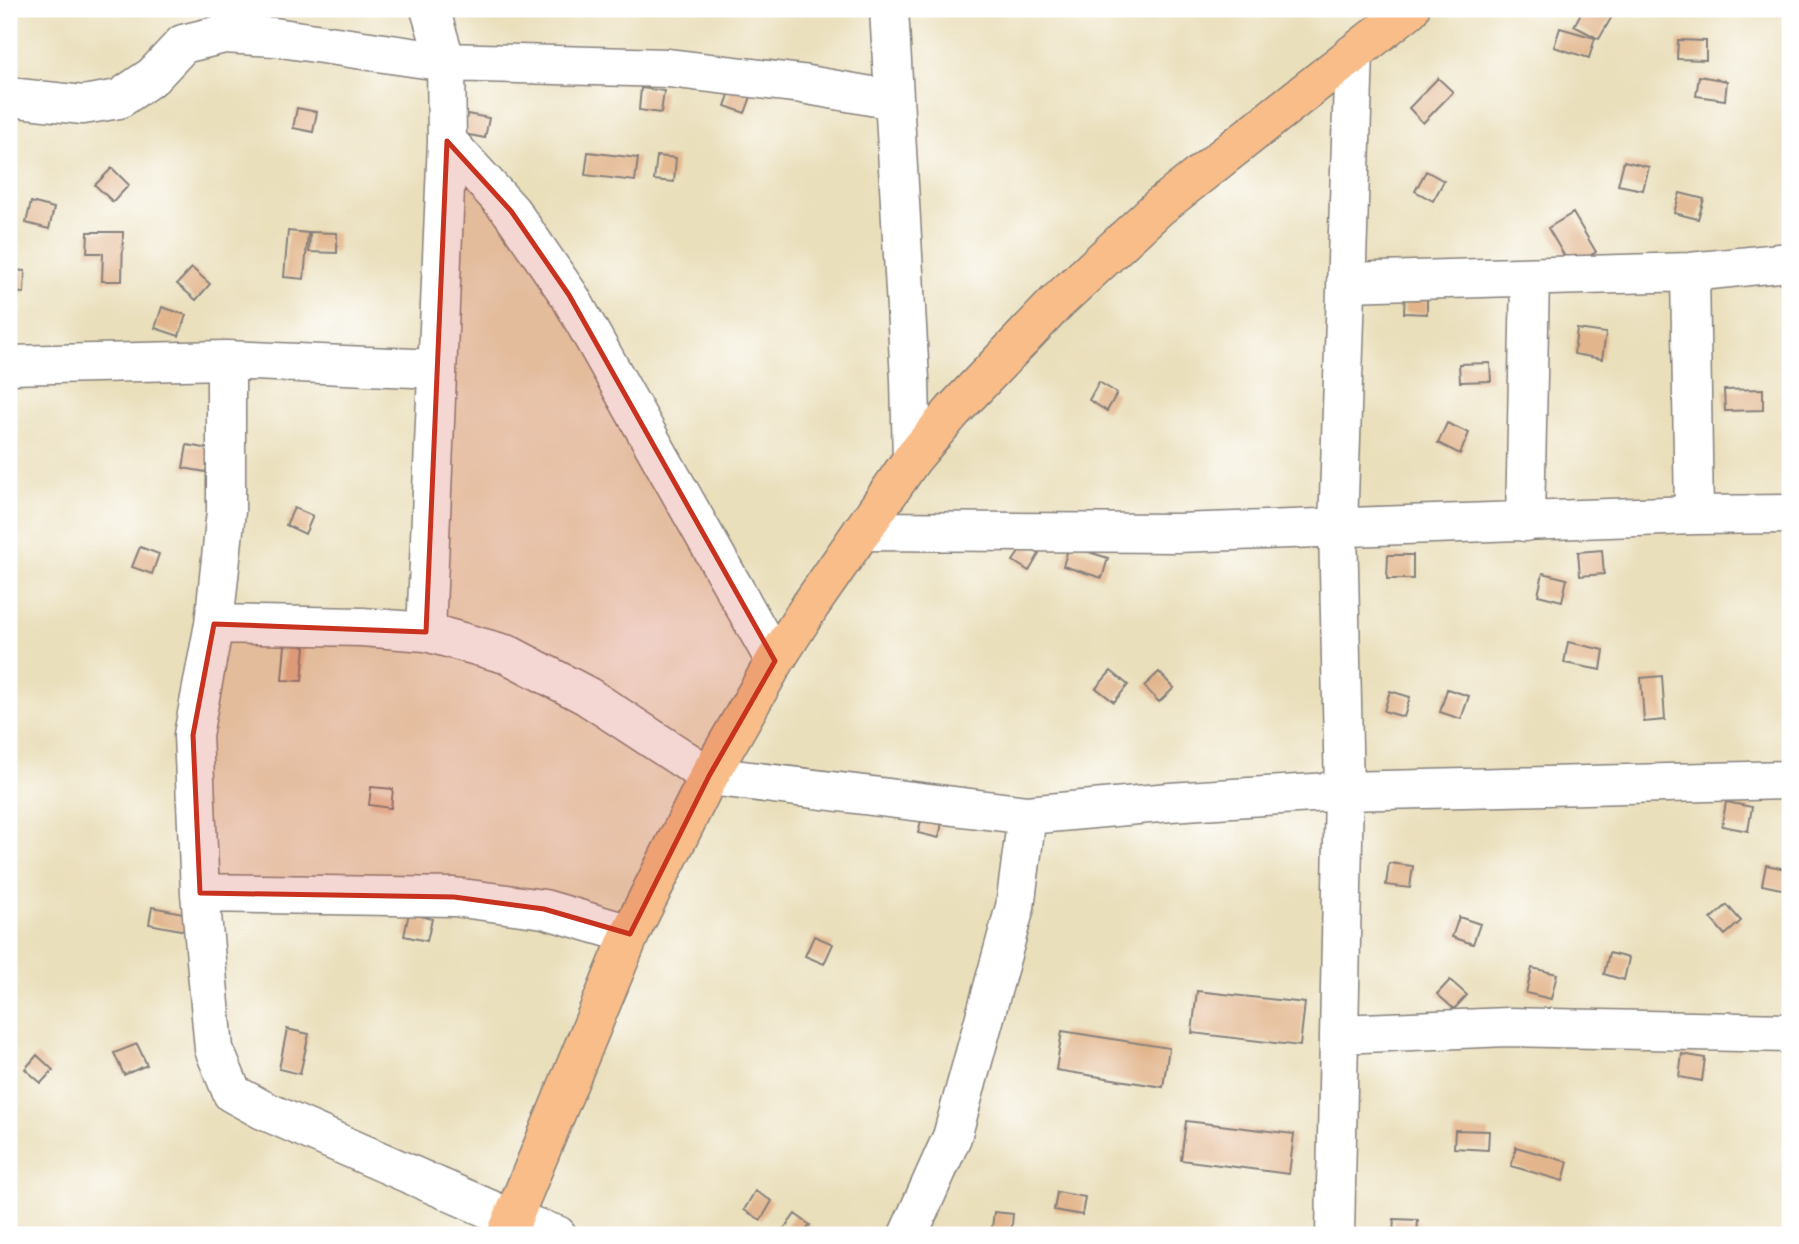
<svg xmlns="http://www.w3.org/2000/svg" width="1799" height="1244" viewBox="0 0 1799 1244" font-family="Mynerve,sans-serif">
<rect width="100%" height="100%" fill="#fff"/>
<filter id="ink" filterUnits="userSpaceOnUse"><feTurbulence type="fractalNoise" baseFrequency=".0143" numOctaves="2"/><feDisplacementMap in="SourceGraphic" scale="14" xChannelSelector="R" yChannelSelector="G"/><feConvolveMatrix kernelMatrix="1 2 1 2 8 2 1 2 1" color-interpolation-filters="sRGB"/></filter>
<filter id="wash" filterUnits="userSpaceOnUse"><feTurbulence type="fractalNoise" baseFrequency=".00686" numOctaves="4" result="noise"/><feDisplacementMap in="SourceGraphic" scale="28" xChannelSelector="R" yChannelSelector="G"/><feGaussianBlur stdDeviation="1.57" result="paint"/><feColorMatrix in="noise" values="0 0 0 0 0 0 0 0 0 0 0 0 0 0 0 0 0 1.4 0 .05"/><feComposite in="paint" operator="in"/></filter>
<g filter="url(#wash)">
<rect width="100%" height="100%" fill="#eadfbb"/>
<g id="blocks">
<!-- building -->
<path fill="#e2b58c" d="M1583 9H1606L1614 13 1599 39 1574 26Z
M1560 28 1595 38 1589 58 1554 47Z
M1678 40 1706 41V60L1677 59Z
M1699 76 1727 81 1725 100 1696 96Z
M1438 78 1453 92 1423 123 1409 108Z
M732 87 752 94 745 113 725 106Z
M641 88 664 91 661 113 639 110Z
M297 108 317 112 313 132 293 128Z
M467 114 489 118 485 138 464 134Z
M588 152 638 158 635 181 585 175Z
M657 156 676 158 674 182 654 180Z
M1624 161 1649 167 1643 190 1618 185Z
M112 168 129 185 113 202 95 185Z
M1426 171 1444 181 1433 201 1415 191Z
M1680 193 1704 199 1698 219 1674 213Z
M31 202 54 208 49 229 26 223Z
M1573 213 1596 252 1571 267 1548 228Z
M288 231 308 233 304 279 284 277Z
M88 232H123L122 281H102L103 253H87Z
M310 232 337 233V253L309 252Z
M192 268 210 284 196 300 177 284Z
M9 270 25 271 24 293 9 292Z
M1405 290 1427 291V314L1404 313Z
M162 307 186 315 179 336 155 328Z
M1577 329 1606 333 1602 359 1574 354Z
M1490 363 1491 381 1460 382 1459 364Z
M1099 382 1117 393 1107 411 1089 400Z
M1763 389V410L1725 411 1724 390Z
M1447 423 1469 433 1460 454 1438 443Z
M187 445 210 449 206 472 183 468Z
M294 508 313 516 305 534 286 525Z
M1024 545 1039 554 1029 571 1013 561Z
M1069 546 1108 558 1102 578 1063 566Z
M140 547 159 554 152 574 132 567Z
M1602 550 1604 574 1580 576 1578 552Z
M1388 555H1413V579H1387Z
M1543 573 1567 579 1562 601 1538 595Z
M1568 642 1604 650 1601 670 1564 663Z
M285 645 305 646 302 681 282 680Z
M1111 671 1128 685 1114 702 1096 688Z
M1159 672 1174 688 1159 702 1144 686Z
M1662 676 1665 720 1644 722 1641 678Z
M1447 689 1469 696 1461 719 1440 712Z
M1390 691 1410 697 1404 717 1384 711Z
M371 787 393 789 391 808 369 805Z
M1726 802 1752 807 1748 831 1722 826Z
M923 813 943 817 939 838 918 833Z
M1389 863 1413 866 1410 888 1386 885Z
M1766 865 1790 870 1786 890 1762 885Z
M1727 905 1741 921 1725 935 1711 919Z
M152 907 193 915 191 932 149 924Z
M409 913 432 919 427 941 404 936Z
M1459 917 1480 924 1473 944 1452 937Z
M814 936 833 944 824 964 805 956Z
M1609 953 1629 958 1624 980 1604 974Z
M1532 968 1557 974 1551 999 1526 993Z
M1450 980 1467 995 1454 1009 1437 994Z
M1197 991 1305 1003 1300 1046 1192 1033Z
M287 1029 309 1034 300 1074 279 1069Z
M1062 1031 1169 1048 1163 1087 1056 1070Z
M137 1044 147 1065 124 1075 114 1053Z
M1682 1054 1705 1058 1702 1081 1679 1077Z
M37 1055 53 1070 41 1083 25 1069Z
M1186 1121 1294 1134 1289 1174 1181 1160Z
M1455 1130 1489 1131 1488 1150 1454 1148Z
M1516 1147 1568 1162 1563 1181 1511 1166Z
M755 1191 772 1201 761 1220 744 1210Z
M1057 1192 1085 1197 1082 1215 1054 1210Z
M994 1212 1013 1214 1011 1235H991Z
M795 1214 810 1225 802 1235H780Z
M1394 1219 1418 1220 1417 1235H1393Z"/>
</g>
</g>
<g filter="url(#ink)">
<use href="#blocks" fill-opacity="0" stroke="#86807b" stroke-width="2"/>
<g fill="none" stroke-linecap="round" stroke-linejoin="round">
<defs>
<path id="minor" d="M889 9 910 379 912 459
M9 97 83 105 119 99 153 76 183 44 224 34 274 37 446 62 668 68 802 84 894 100
M447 141 511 211 569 295 775 661
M1690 272 1694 515
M1346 282 1690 272 1790 262
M226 360V511L214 624 193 735 200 893 214 1049 232 1093 263 1110 512 1219 557 1235
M9 365 226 360 437 369
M1525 522 1530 278
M862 531 1177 533 1694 515 1790 514
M214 624 362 627 426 632 509 655 587 696 709 776 1027 815 1170 802 1344 791 1790 780
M426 632 447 141 446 62 430 9
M200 893 454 897 544 909 630 934
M1339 1034 1508 1027 1790 1033
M908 1235 952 1137 1015 907 1027 815
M1335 1235 1344 791 1338 527 1354 53"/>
<path id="major" d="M506 1235 630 934 709 776 775 661 810 606 912 459 953 411 1057 302 1158 208 1410 9"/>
</defs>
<!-- minor casing -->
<use href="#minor" stroke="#86807b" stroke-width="41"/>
<!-- major casing -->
<use href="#major" stroke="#86807b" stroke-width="41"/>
<!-- minor -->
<use href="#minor" stroke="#fff" stroke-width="38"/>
<!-- major -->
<use href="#major" stroke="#f8bd89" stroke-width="38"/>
</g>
</g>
<!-- marked area -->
<path fill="#c8321e" fill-opacity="0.2" stroke="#c8321e" stroke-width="5" stroke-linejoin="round" d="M447 141 511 211 569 295 775 661 709 776 630 934 544 909 454 897 200 893 193 735 214 624 426 632Z"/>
<!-- margin -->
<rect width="1799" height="1244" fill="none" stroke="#fff" stroke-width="35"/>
</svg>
